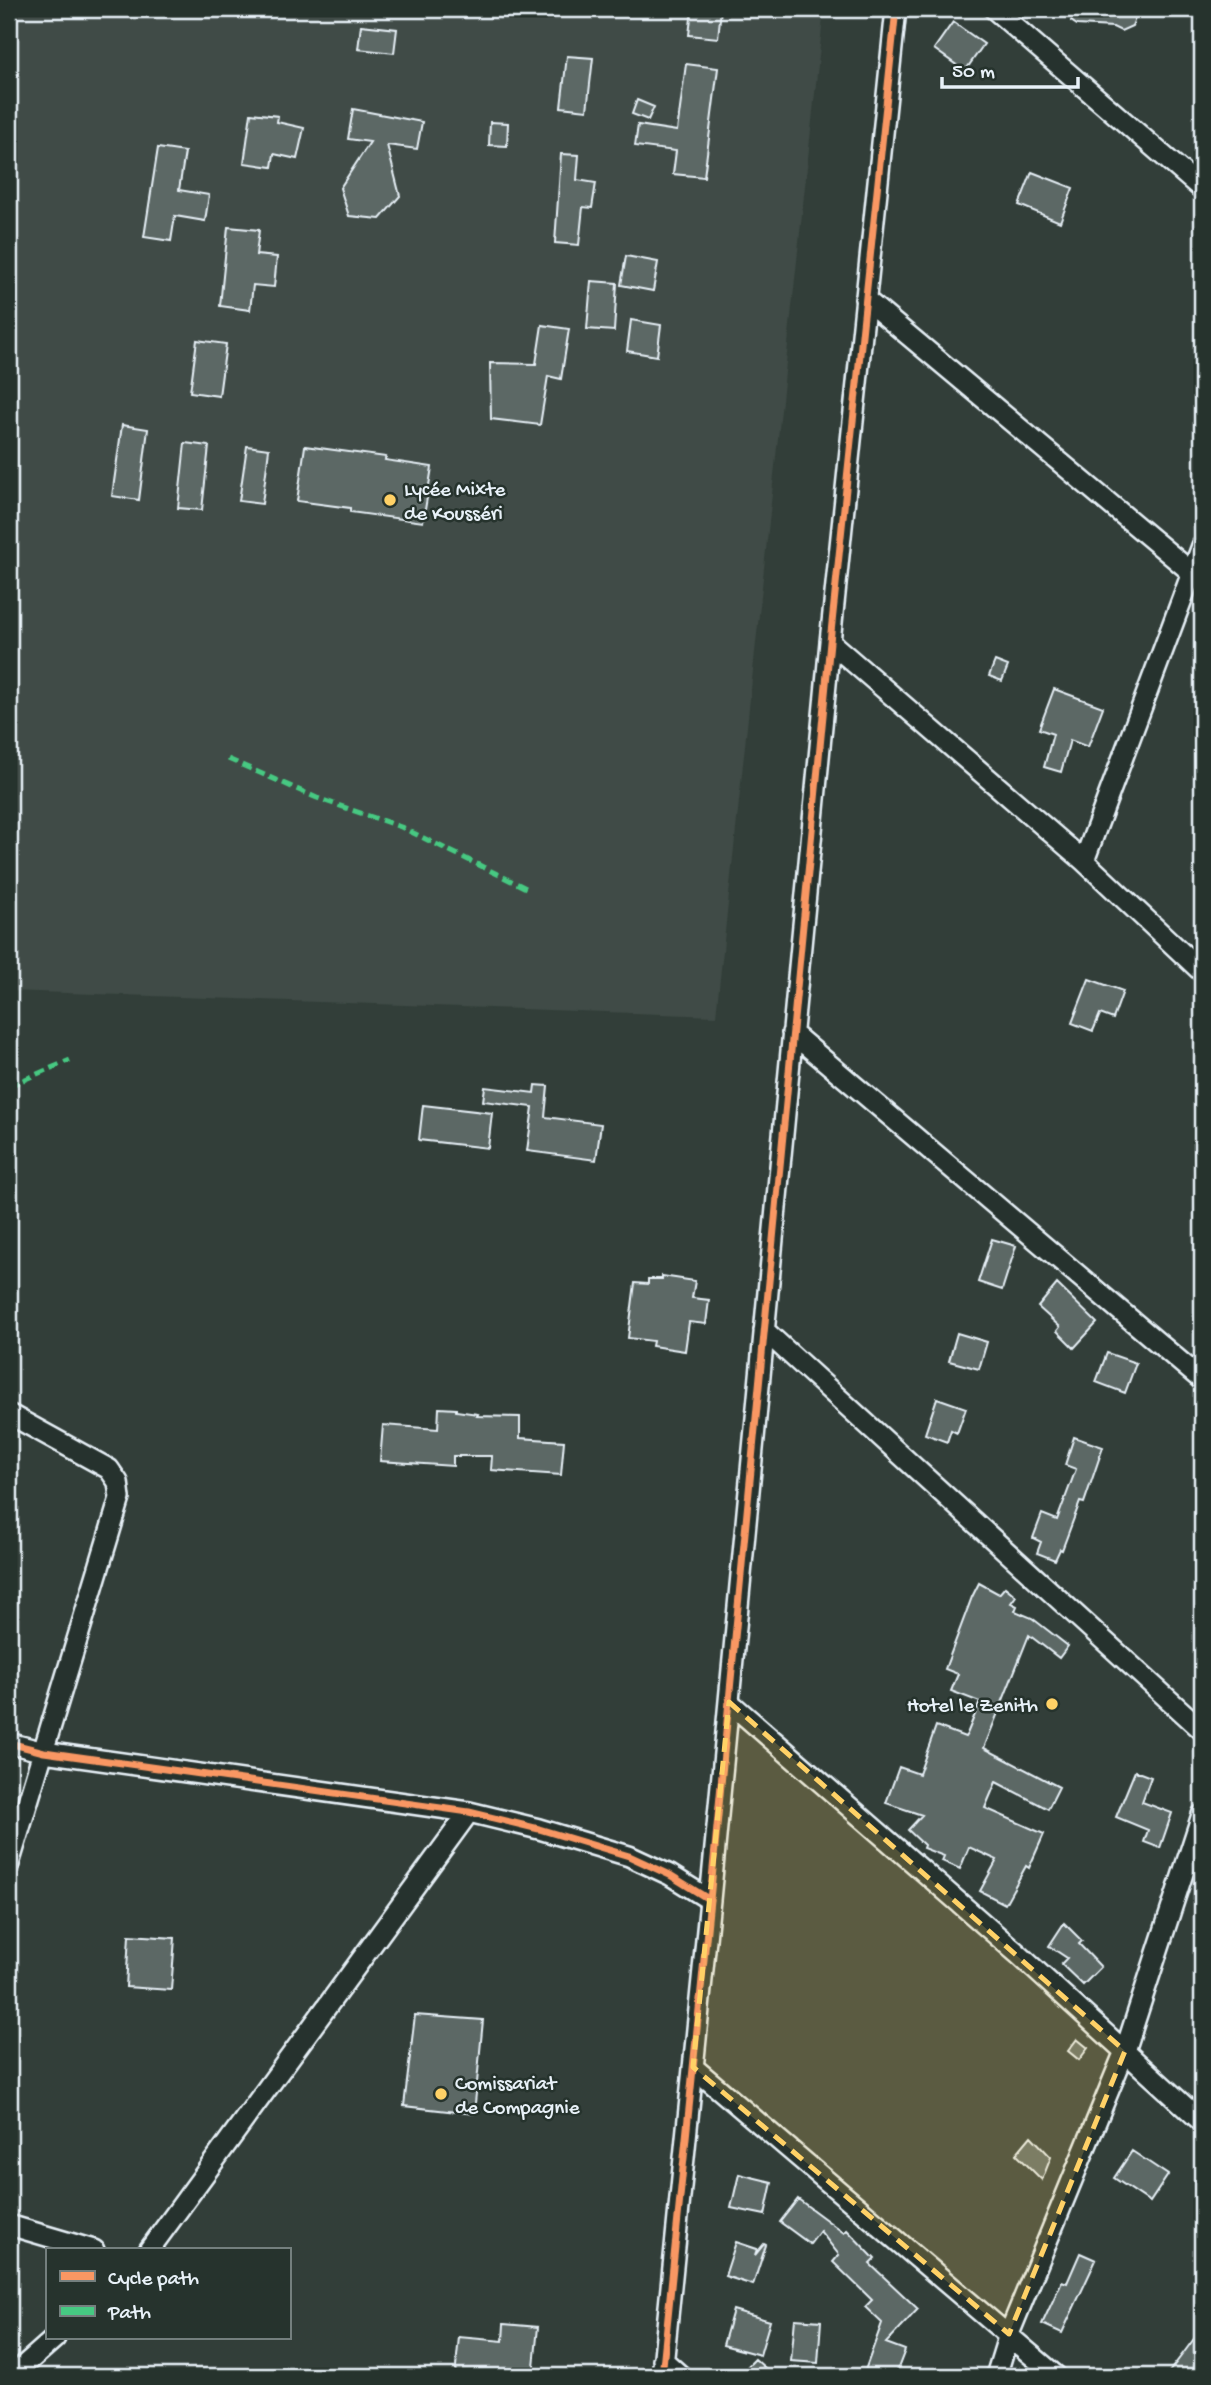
<svg xmlns="http://www.w3.org/2000/svg" width="1211" height="2385" viewBox="0 0 1211 2385" font-family="'Gochi Hand',sans-serif">
<rect width="100%" height="100%" fill="#323e39"/>
<filter id="ink" filterUnits="userSpaceOnUse"><feTurbulence type="fractalNoise" baseFrequency=".0143" numOctaves="2"/><feDisplacementMap in="SourceGraphic" scale="14" xChannelSelector="R" yChannelSelector="G"/><feConvolveMatrix kernelMatrix="1 2 1 2 8 2 1 2 1" color-interpolation-filters="sRGB"/></filter>
<g filter="url(#ink)">
<!-- built -->
<path fill="#3f4b46" d="M9 9H824L716 1016 9 991Z"/>
<!-- building -->
<path fill="#5c6865" stroke="#e8f1f8" stroke-width="2" d="M692 9H721L718 38 689 35Z
M1075 9H1139L1132 26 1121 31 1113 27 1077 25 1071 21Z
M953 22 984 44 965 71 934 49Z
M361 25 397 29 394 53 358 49Z
M567 56 593 58 587 110 561 107Z
M686 64 718 68 704 177 673 174 676 151 635 146 638 125 677 131Z
M637 100 654 107 648 120 632 114Z
M353 109 422 122 417 149 387 145 400 196 380 219 349 216 340 188 370 142 348 139Z
M251 113 278 116 277 122 304 128 297 159 274 154 272 167 244 163Z
M490 122 508 123 507 146 489 145Z
M158 148 185 152 179 190 209 195 205 221 175 216 171 241 144 237Z
M561 154 579 155 577 180 596 183 592 208 583 207 579 245 555 243Z
M1032 172 1073 188 1060 222 1019 205Z
M228 227 259 230 256 255 277 257 274 287 253 285 250 310 220 306Z
M626 256 658 262 653 291 621 285Z
M591 281 617 283 614 331 587 329Z
M631 320 661 325 657 356 627 351Z
M542 325 569 329 561 379 548 376 540 425 491 419 490 363 536 364Z
M197 340 226 344 219 396 190 392Z
M122 425 148 429 139 500 112 496Z
M185 443 209 446 202 510 178 508Z
M247 446 269 449 262 504 239 501Z
M305 446 386 457 385 460 432 467 423 522 350 512V508L297 501Z
M995 661 1008 666 1002 681 989 676Z
M1054 689 1103 707 1088 747 1070 740 1061 772 1044 767 1053 734 1039 729Z
M1089 979 1123 991 1113 1019 1100 1014 1093 1031 1072 1023Z
M535 1085 548 1086 545 1117 601 1124 596 1160 527 1151 533 1107 483 1101 485 1087 534 1093Z
M423 1105 492 1113 488 1148 419 1140Z
M992 1239 1016 1246 1002 1290 978 1282Z
M662 1276 695 1281 692 1298 709 1300 706 1324 689 1322 685 1351 652 1346 653 1341 628 1338 635 1283 648 1284V1279H662Z
M1057 1284 1097 1323 1074 1348 1057 1331 1060 1327 1038 1307Z
M957 1333 987 1342 979 1369 949 1361Z
M1107 1353 1136 1363 1125 1393 1096 1382Z
M937 1398 966 1408 957 1433 951 1430 947 1442 925 1434Z
M439 1408 456 1409V1411L478 1414 477 1416 520 1417V1438L564 1441 561 1475 491 1470 492 1456H453V1466L380 1461 383 1425 438 1429Z
M1074 1437 1103 1447 1084 1503 1080 1502 1062 1550 1060 1549 1055 1560 1037 1553 1041 1542 1033 1538 1042 1514 1057 1520 1076 1469 1065 1465Z
M979 1583 999 1594 1005 1587 1016 1596 1011 1603 1017 1606 1015 1611 1032 1618 1068 1646 1059 1658 1029 1635 984 1748 1059 1787 1048 1809 996 1782 985 1808 1044 1834 1029 1868 1026 1866 1005 1904 980 1891 997 1860 969 1847 960 1869 942 1861 944 1856 923 1848 924 1845 908 1830 922 1815 886 1803 899 1767 919 1774 936 1726 965 1737 967 1734 980 1702 951 1691 958 1674 945 1669 972 1597Z
M1135 1771 1151 1777 1142 1802 1172 1813 1160 1848 1144 1842 1148 1830 1116 1817Z
M1064 1923 1082 1941 1079 1944 1101 1967 1083 1985 1061 1964 1067 1958 1049 1946Z
M129 1935 175 1938 171 1990 126 1987Z
M415 2015 483 2020 474 2114 404 2106Z
M1077 2039 1088 2048 1079 2060 1068 2051Z
M1031 2136 1051 2157 1042 2180 1016 2154Z
M1132 2151 1168 2175 1150 2202 1114 2178Z
M739 2174 772 2182 765 2215 731 2208Z
M798 2199 844 2233 847 2230 875 2259 870 2264 918 2309 886 2343 905 2350 895 2376H863L882 2323 865 2307 872 2300 833 2262 839 2255 820 2231 810 2244 780 2222Z
M736 2242 757 2249 755 2255 764 2244 766 2245 753 2285 725 2276Z
M1080 2253 1096 2260 1062 2333 1042 2324 1062 2281 1067 2283Z
M733 2310 770 2321 760 2355 723 2345Z
M795 2319 821 2321 818 2363 791 2361Z
M504 2324 538 2327 533 2376H455L459 2337 503 2341Z
M1202 2328V2376H1166L1185 2351Z
M755 2359 774 2376H738Z"/>
<g fill="none" stroke-linecap="round" stroke-linejoin="round">
<defs>
<path id="minor" d="M994 9 1202 189
M865 299 1202 581
M830 642 1084 861 1202 972
M1084 861 1202 546
M792 1033 1202 1380
M764 1330 1202 1730
M9 1414 109 1469 118 1482 120 1498 9 1864
M729 1702 1017 1953 1202 2122
M9 1743 44 1752 469 1812 539 1829 629 1856 670 1875 710 1900
M693 2067 1056 2376
M9 2225 94 2250
M149 2250 469 1812
M663 2360 681 2376
M12 2376 55 2338
M662 2376 710 1900 830 642 896 9
M996 2376 1009 2334 1125 2051 1202 1815"/>
</defs>
<!-- minor casing -->
<use href="#minor" stroke="#e8f1f8" stroke-width="24"/>
<!-- minor -->
<use href="#minor" stroke="#26332d" stroke-width="19"/>
<!-- quiet -->
<path stroke="#46c982" stroke-width="5" stroke-dasharray="10 5" stroke-linecap="butt" d="M228 759 317 798 401 827 530 890
M9 1086 70 1060"/>
<defs>
<path id="cycleway" d="M9 1743 44 1752 469 1812 539 1829 629 1856 670 1875 710 1900
M662 2376 710 1900 830 642 896 9"/>
</defs>
<!-- cycleway casing -->
<use href="#cycleway" stroke="#26332d" stroke-width="11"/>
<!-- cycleway -->
<use href="#cycleway" stroke="#f99763" stroke-width="7"/>
</g>
</g>
<!-- marked area -->
<path fill="#ffd166" fill-opacity="0.2" stroke="#ffd166" stroke-width="5" stroke-dasharray="14 9" stroke-linejoin="round" d="M729 1702 1125 2051 1009 2334 693 2067Z"/>
<!-- markers -->
<g fill="#ffd166" stroke="#26332d" stroke-width="2.5">
<circle cx="390" cy="500" r="7"/>
<circle cx="1052" cy="1704" r="7"/>
<circle cx="441" cy="2094" r="7"/>
</g>
<g text-anchor="middle" stroke-width="5" stroke-linejoin="round" paint-order="stroke">
<!-- poi labels -->
<g font-size="21" fill="#e8f1f8" stroke="#26332d" text-anchor="start">
<text x="404" y="495">Lycée Mixte<tspan x="404" dy="24">de Kousséri</tspan></text>
<text x="1038" y="1711" text-anchor="end">Hotel le Zenith</text>
<text x="455" y="2089">Comissariat<tspan x="455" dy="24">de Compagnie</tspan></text>
</g>
</g>
<!-- margin -->
<rect width="1211" height="2385" fill="none" stroke="#26332d" stroke-width="35"/>
<rect x="18" y="18" width="1176" height="2350" fill="none" stroke="#e8f1f8" stroke-width="2.5" filter="url(#ink)"/>
<!-- legend -->
<rect x="46" y="2248" width="245" height="91" fill="#26332d" stroke="#747f7e" stroke-width="2"/>
<rect x="60" y="2271" width="35" height="10" fill="#f99763" stroke="#747f7e" stroke-width="2"/>
<text x="108" y="2284" font-size="21" fill="#e8f1f8">Cycle path</text>
<rect x="60" y="2306" width="35" height="10" fill="#46c982" stroke="#747f7e" stroke-width="2"/>
<text x="108" y="2318" font-size="21" fill="#e8f1f8">Path</text>
<!-- scale -->
<path d="M942 77v10h136v-10" fill="none" stroke="#e8f1f8" stroke-width="3.5"/>
<text x="952" y="77" font-size="21" fill="#e8f1f8" stroke="#26332d" stroke-width="5" paint-order="stroke">50 m</text>
</svg>
